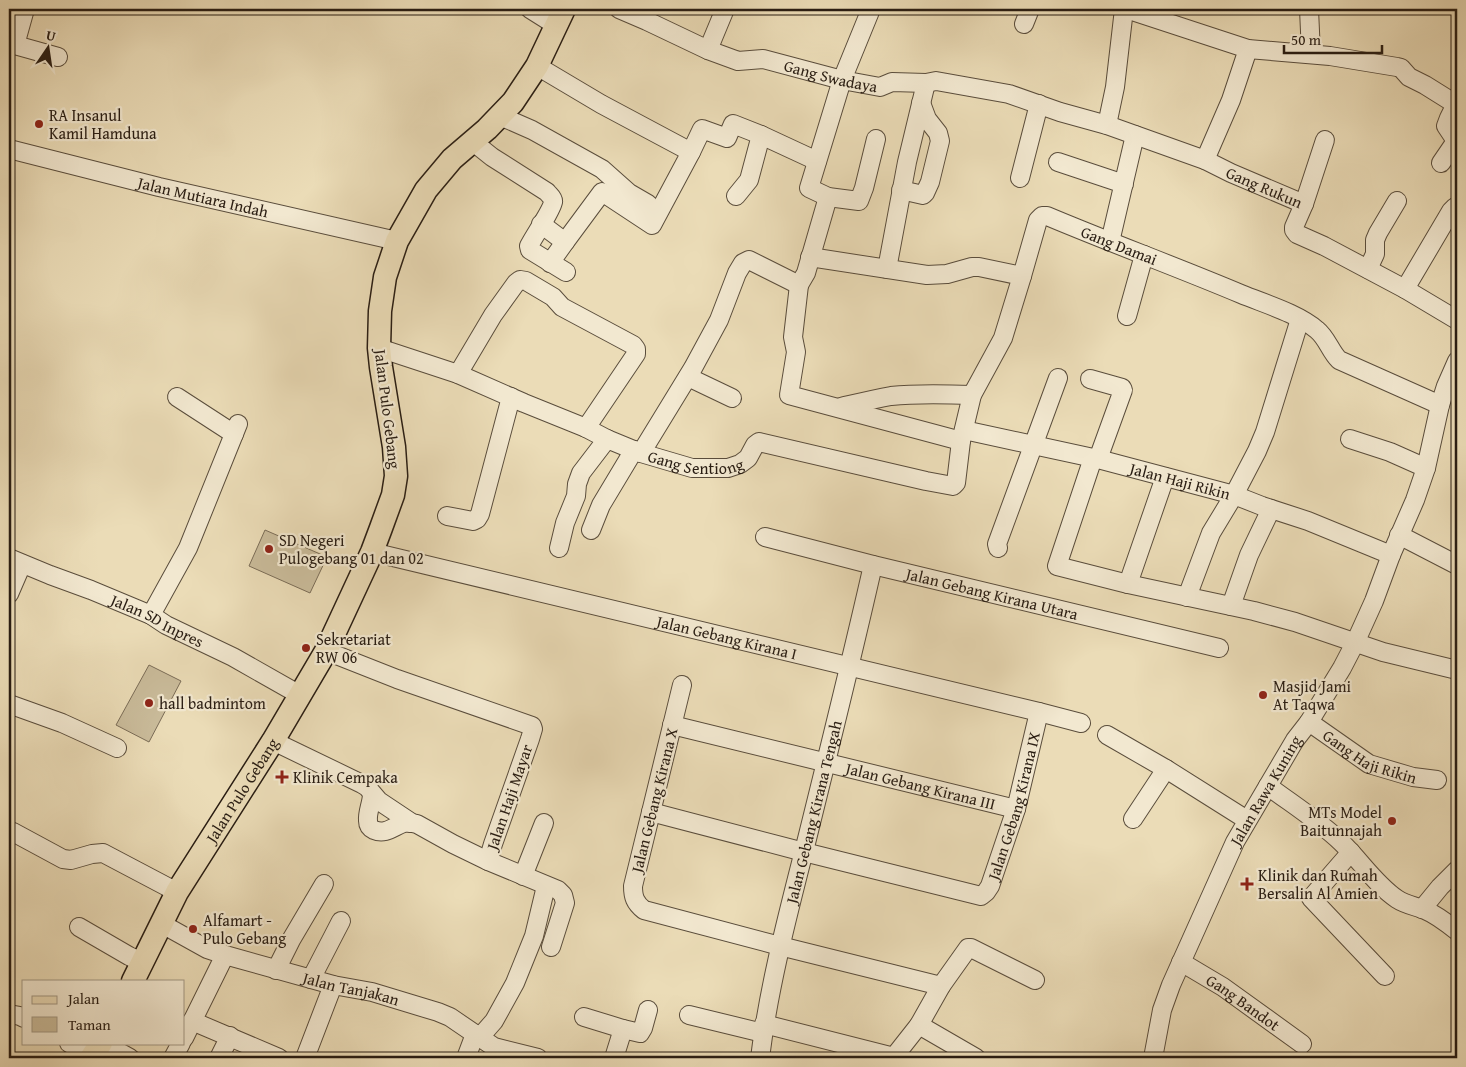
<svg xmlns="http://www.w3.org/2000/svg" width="1466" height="1067" viewBox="0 0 1466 1067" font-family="'Gentium Book Plus',serif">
<rect width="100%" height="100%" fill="#ebdcb7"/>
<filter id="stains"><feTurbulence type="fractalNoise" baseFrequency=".004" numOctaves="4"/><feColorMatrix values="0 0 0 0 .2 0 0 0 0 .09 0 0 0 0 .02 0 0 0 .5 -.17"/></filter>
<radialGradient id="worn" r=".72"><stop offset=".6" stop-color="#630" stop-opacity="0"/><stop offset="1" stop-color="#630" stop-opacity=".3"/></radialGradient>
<!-- green -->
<path fill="#cabc9b" stroke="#7a6c57" d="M265 530 327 557 310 593 249 566Z
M149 665 181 681 149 742 116 725Z"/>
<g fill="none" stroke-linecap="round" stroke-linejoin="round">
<defs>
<g id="minor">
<path d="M530 9 557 26"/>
<path id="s1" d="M619 9 647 21 708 50 738 61 763 59 842 80 880 87 892 82 926 83 936 81 1009 94 1060 112 1107 125 1205 160 1231 173 1304 204 1294 227V230L1297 234 1324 246 1405 289 1457 320"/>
<path d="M871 9 842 80 809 188 828 197 859 201 864 188 876 139"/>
<path d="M1126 9 1248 49 1330 56 1397 67 1401 68 1409 77 1425 85 1457 105"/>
<path d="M1309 9 1311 54"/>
<path d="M1024 24 1030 9"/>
<path d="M9 43 15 45 25 9"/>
<path d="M15 45 58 57"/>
<path d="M708 50 725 9"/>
<path d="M537 66 601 104 691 152 652 225 602 192 565 242"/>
<path d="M500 116 532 130 602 169 629 193 648 204"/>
<path d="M1107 125 1115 87 1124 9"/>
<path d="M472 141 492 157 547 192C549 195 554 198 553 202 552 210 534 236 529 246L530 250 566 272"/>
<path id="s2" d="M9 149 159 187 397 241"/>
<path d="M691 152 702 129 727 138 733 124 761 135 817 161"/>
<path d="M1205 160 1231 100 1248 49"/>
<path d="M1058 162 1124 184"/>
<path d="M1441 163 1456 141 1446 126 1449 118 1456 104"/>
<path d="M1020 178 1039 104"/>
<path d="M901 190 923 195 925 193 930 182 940 141 938 133 927 119 921 103"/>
<path d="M736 196 749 180 761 135"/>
<path d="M1304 204 1325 140"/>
<path d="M541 224 565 242 550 263"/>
<path d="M1110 242 1135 135"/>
<path id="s3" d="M810 257 927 275 947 274 972 267H979L1022 276 1038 220 1042 216H1047C1111 243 1177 267 1241 294 1265 304 1297 313 1317 330 1327 338 1330 351 1339 360L1440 405"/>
<path d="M887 269 907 162 926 83"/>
<path d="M1368 269 1375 254V240L1378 233 1397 201"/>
<path d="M799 285 793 337 796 352 789 395 961 441"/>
<path d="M1405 289 1451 211 1455 207H1457"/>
<path d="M1127 316 1144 255"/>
<path id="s4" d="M379 348 458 374 524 403 586 428 607 439 641 453 692 468H728L740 464 748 458 755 445 759 442 926 481 953 486 956 483 961 441 972 395 1003 338 1022 276"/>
<path d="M458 374 493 315 516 283 520 280 526 281 553 297 562 307 633 345 636 349V354L586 428"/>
<path d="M688 377 732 398"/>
<path d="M1090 379 1122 388 1123 390 1098 459"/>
<path d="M177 397 234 434"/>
<path d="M841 407C858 403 874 399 891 396 918 393 945 394 972 395"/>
<path id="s5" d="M964 430 1098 459 1234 495 1262 506 1308 521 1391 555"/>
<path d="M1350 439 1390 452 1426 468"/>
<path d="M641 453 693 368 719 320 737 273 743 263 749 260 799 285 806 273 828 197"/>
<path d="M1093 458 1057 566 1128 584 1254 611 1295 622 1383 652 1457 670"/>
<path d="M447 516 473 521 477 519 480 514 511 397"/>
<path d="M591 530 601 505 634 450"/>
<path d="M1399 535 1457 565"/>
<path id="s6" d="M765 537 873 565 1219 648"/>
<path d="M559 548 565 523 576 496 577 484 581 473 607 439"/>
<path d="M998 548 997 544 1058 378"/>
<path id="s7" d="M372 552 1039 712 1081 723"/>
<path id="s8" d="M9 558 50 575 91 590 151 615 166 625 233 657 300 695"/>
<path d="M1128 584 1165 477"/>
<path d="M9 594 22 564"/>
<path d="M1187 597 1211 533 1234 495 1257 451 1265 432 1300 319"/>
<path d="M1231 606 1249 555 1271 509"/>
<path d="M151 615 188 548 238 424"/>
<path d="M326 651 397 679 532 726 533 729 530 739 493 844 488 861 558 890 563 895 565 903 551 947"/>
<path d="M682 685 633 886C633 897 635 903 644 910L780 946 941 986"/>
<path d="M9 704 62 723 117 748"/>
<path id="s9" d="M1309 722 1369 764 1413 777 1437 780"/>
<path id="s10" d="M672 725 1016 809"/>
<path d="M1107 735 1166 769"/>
<path d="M273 741 362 784 367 787 379 801 412 823 417 824 453 844 488 861"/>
<path d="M1268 786C1292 804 1319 821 1341 842 1360 860 1375 884 1397 899 1406 905 1416 906 1425 910 1437 915 1447 923 1457 931"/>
<path d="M372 794C372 803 367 812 368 821 368 826 370 828 374 830 386 835 394 826 404 823 407 822 408 823 412 823"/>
<path id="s11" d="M651 812 804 852 981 896 986 892 990 886 1016 809 1039 712"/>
<path d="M1133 819 1166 769 1247 820"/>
<path d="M9 832H13L63 859 71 860 92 854 103 853 177 892"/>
<path d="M1351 852 1311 898 1385 976"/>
<path d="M523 876 544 823"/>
<path d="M1422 909 1440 887 1457 870"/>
<path id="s12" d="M162 924 207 949 225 955 333 985 372 992 438 1012 450 1017 494 1047 538 1058"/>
<path d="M79 927 129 956 142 962"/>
<path id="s13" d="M1181 962 1223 987 1302 1044"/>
<path d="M276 970 291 940 324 884"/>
<path d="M311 979 341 921"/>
<path d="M9 1014 20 1016 24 1018"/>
<path d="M689 1015 763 1033"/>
<path d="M584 1017 623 1029"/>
<path d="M192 1021 279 1058"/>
<path d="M764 1024 894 1057"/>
<path d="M919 1025 976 1058"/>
<path d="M480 1037 494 1021 515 983 534 936 546 886"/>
<path d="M184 1038 225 955"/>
<path d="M69 1043 92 1056"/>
<path d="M103 1043 130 1058"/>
<path d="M173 1058 181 1043"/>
<path d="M219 1058 230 1036"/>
<path d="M305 1058 333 985"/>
<path d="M466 1058 475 1034"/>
<path d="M614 1058 623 1029 640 1033 643 1028 648 1010"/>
<path id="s14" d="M760 1058C769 985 788 914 806 843 829 750 852 658 873 565"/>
<path d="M893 1058 919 1025 941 986 968 948H971L1035 980"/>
<path id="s15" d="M1153 1058 1162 1010 1171 985 1235 842 1295 740 1309 722 1342 668 1355 643 1374 601 1391 555 1415 500 1426 468 1440 405 1446 386 1457 361"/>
</g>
<g id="major">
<path id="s16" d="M133 981 177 892 273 741 326 651 372 552 381 528 393 495 396 476 394 447 381 367 379 348 380 311 385 277 397 241 426 190 452 159 487 129 513 102 537 66 564 9"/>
<path d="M91 1058 101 1043"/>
</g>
</defs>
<!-- minor casing -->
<use href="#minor" stroke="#5a4d3c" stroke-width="20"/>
<!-- major casing -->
<use href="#major" stroke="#291d13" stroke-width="25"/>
<!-- minor -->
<use href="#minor" stroke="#f2e8d0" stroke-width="18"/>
<!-- major -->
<use href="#major" stroke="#ebdcb7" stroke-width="22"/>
</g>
<!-- markers -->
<g fill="#8f2418" stroke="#f2e8d0" stroke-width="2">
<circle cx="39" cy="124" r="5"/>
<circle cx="269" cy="549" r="5"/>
<circle cx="306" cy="648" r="5"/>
<circle cx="1263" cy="695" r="5"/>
<circle cx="149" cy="703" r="5"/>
<path d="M279.5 769.5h5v5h5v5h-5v5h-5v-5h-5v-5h5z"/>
<circle cx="1392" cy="821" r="5"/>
<path d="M1244.5 876.5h5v5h5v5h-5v5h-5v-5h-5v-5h5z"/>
<circle cx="193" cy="929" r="5"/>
</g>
<g text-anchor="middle" stroke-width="4.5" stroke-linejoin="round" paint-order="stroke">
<!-- street labels -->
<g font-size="16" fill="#291d13" stroke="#f2e8d0">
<text dy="6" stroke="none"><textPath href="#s1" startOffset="225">Gang Swadaya</textPath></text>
<text dy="6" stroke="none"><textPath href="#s1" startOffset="679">Gang Rukun</textPath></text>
<text dy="6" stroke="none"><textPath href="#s2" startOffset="200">Jalan Mutiara Indah</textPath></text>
<text dy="6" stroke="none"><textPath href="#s3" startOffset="362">Gang Damai</textPath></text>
<text transform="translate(388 409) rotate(83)" y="6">Jalan Pulo Gebang</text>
<text dy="6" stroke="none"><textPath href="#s4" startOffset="339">Gang Sentiong</textPath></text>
<text dy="6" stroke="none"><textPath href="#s5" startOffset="222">Jalan Haji Rikin</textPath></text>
<text dy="6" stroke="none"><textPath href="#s6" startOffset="234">Jalan Gebang Kirana Utara</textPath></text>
<text dy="6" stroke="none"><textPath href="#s8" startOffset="161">Jalan SD Inpres</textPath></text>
<text dy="6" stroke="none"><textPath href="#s7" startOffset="365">Jalan Gebang Kirana I</textPath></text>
<text dy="6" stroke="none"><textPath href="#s9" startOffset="71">Gang Haji Rikin</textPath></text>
<text dy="6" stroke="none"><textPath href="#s10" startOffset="256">Jalan Gebang Kirana III</textPath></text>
<text dy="6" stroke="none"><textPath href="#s16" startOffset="220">Jalan Pulo Gebang</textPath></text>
<text dy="6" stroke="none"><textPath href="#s15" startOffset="292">Jalan Rawa Kuning</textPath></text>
<text transform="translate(509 797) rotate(-71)" y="6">Jalan Haji Mayar</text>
<text transform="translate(654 800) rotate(-76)" y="6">Jalan Gebang Kirana X</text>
<text dy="6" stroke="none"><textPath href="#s11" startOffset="438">Jalan Gebang Kirana IX</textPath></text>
<text dy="6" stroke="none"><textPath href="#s14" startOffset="252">Jalan Gebang Kirana Tengah</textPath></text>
<text dy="6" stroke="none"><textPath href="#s12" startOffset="201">Jalan Tanjakan</textPath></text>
<text dy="6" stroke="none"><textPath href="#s13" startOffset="74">Gang Bandot</textPath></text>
</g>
<!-- poi labels -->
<g font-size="16" fill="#291d13" stroke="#f2e8d0" text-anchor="start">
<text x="49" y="121">RA Insanul<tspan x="49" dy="18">Kamil Hamduna</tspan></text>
<text x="279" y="546">SD Negeri<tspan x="279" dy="18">Pulogebang 01 dan 02</tspan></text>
<text x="316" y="645">Sekretariat<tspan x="316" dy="18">RW 06</tspan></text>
<text x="1273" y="692">Masjid Jami<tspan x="1273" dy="18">At Taqwa</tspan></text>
<text x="159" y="709">hall badmintom</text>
<text x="293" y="783">Klinik Cempaka</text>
<text x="1382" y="818" text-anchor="end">MTs Model<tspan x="1382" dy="18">Baitunnajah</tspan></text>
<text x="1258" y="881">Klinik dan Rumah<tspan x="1258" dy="18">Bersalin Al Amien</tspan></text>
<text x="203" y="926">Alfamart -<tspan x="203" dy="18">Pulo Gebang</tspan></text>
</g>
</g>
<!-- margin -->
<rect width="1466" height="1067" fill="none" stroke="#ebdcb7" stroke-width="30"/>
<rect x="10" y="10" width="1446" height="1047" fill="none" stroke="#291d13" stroke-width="2.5"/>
<rect x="15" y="15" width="1436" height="1037" fill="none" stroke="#291d13"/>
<!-- legend -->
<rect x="22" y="980" width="162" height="65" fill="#f2e8d0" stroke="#a29784"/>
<rect x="32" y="996" width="25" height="8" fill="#ebdcb7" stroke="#a29784"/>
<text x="68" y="1004" font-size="15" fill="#291d13">Jalan</text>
<rect x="32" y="1017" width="25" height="15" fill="#cabc9b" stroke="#a29784"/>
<text x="68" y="1030" font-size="15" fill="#291d13">Taman</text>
<!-- north arrow -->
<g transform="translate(48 48) rotate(13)" stroke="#f2e8d0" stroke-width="4" paint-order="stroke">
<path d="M0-4L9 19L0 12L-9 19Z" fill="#291d13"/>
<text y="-8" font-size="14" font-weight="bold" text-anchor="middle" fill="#291d13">U</text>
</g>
<!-- scale -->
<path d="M1284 45v8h98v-8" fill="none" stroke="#291d13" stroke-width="2.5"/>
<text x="1291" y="45" font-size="15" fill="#291d13" stroke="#f2e8d0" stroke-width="4" paint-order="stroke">50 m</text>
<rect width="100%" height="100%" filter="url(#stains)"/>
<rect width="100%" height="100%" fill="url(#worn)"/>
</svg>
